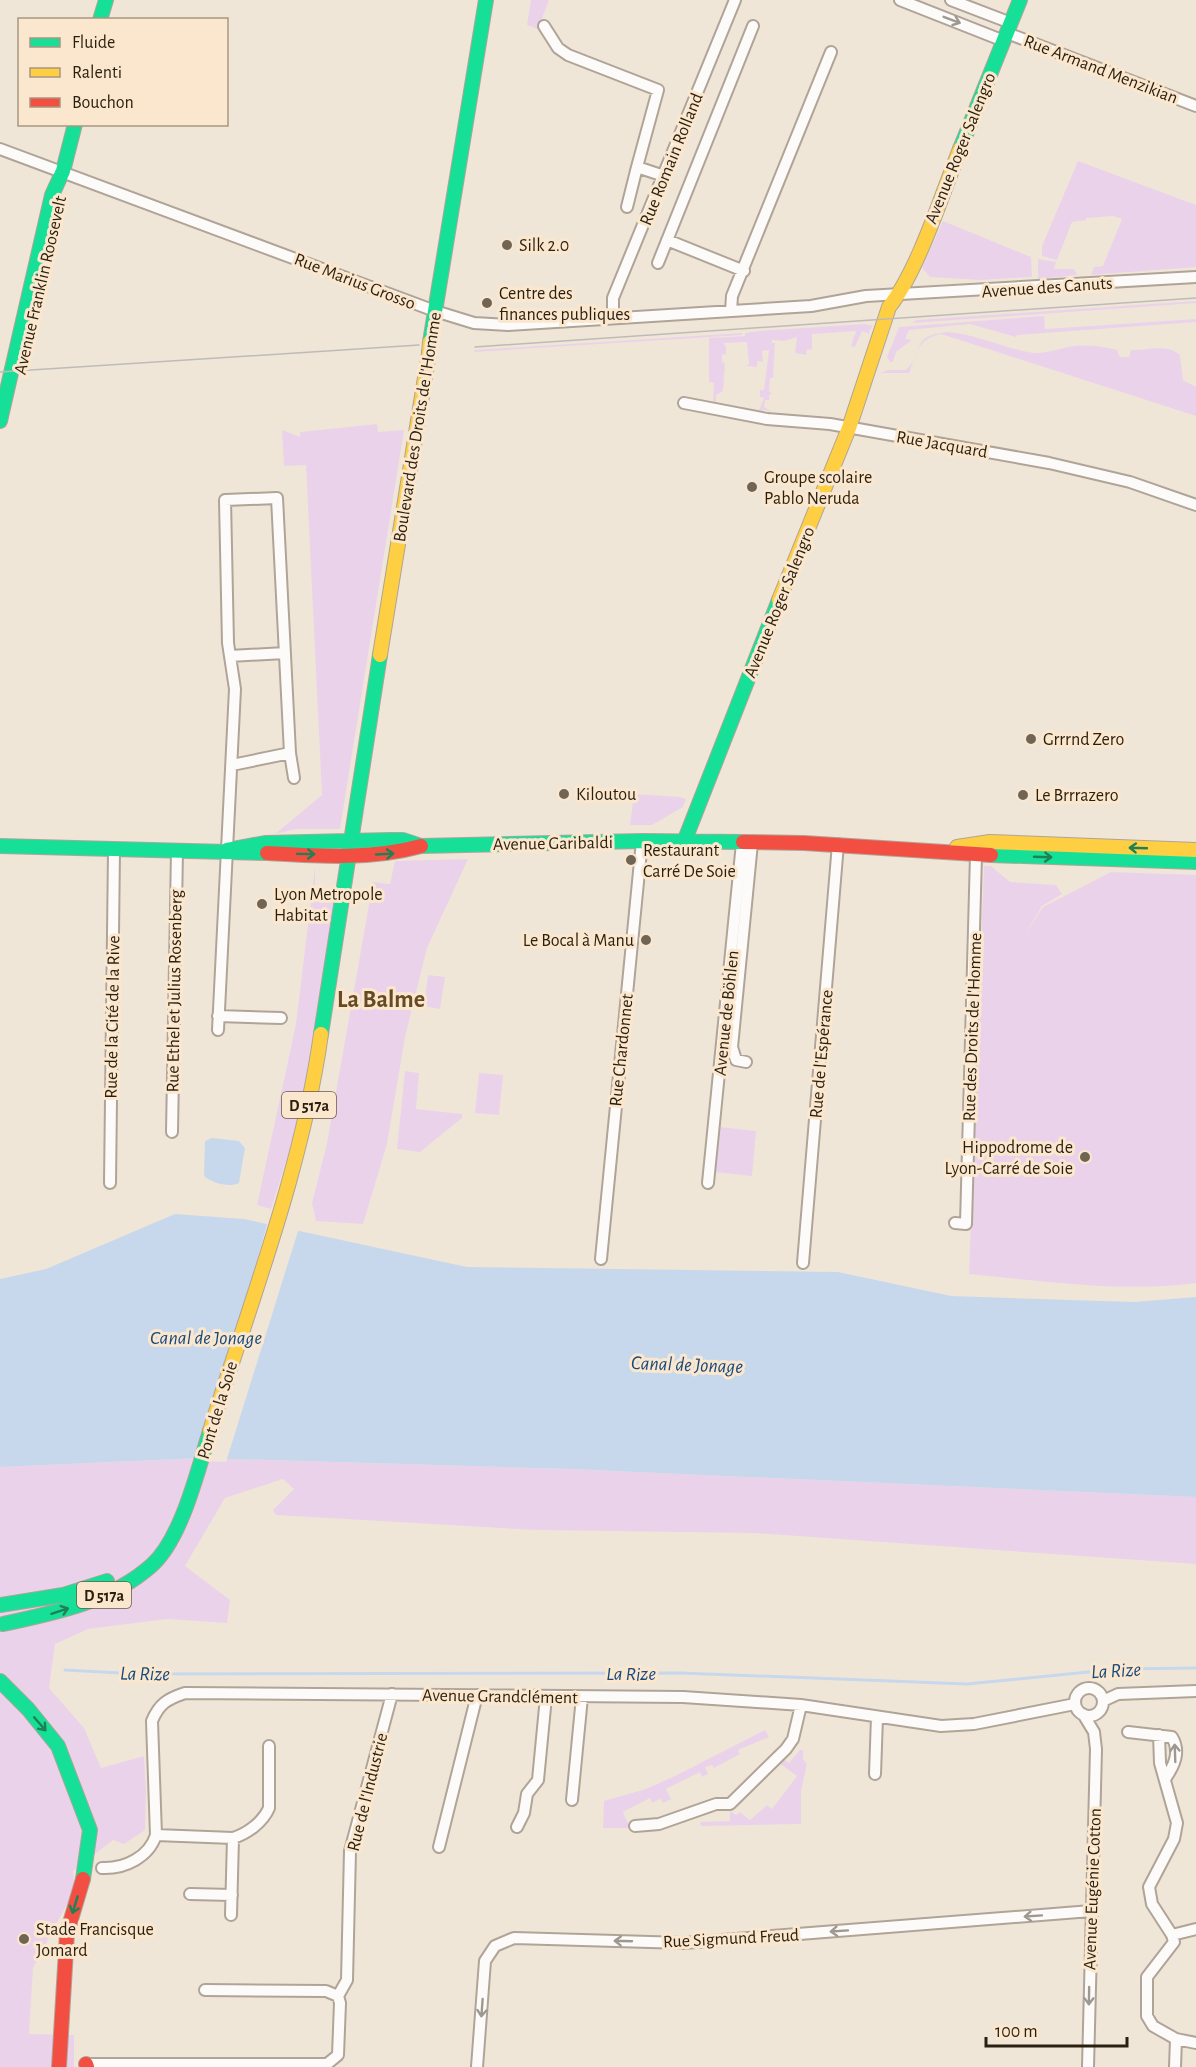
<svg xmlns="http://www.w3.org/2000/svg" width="1196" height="2067" viewBox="0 0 1196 2067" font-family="'Alegreya Sans',sans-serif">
<rect width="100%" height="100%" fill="#f0e6d8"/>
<!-- green -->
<path fill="#ead3ea" d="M531 0H549L538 29 527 25Z
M1078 161 1196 205V267L1091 275 1094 267 1103 266 1122 219 1113 216 1086 218V220L1072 222 1057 260 1042 256V246Z
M943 221 1031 257 1032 277 980 280 930 277 922 268Z
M1038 259 1056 262 1054 269H1074L1077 275 1038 279Z
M1196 301V303L912 323 917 320Z
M1044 316 1045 329 1196 319V322L1017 335 1016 337 970 324 909 330 905 339 912 340 896 352 893 362H890L887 357 899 327Z
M865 324 873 326 869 331 870 334 862 331 855 347 851 346 856 331 812 334V350L807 349 806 355 795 353 797 337 784 341 772 340V343H775L773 378H770L769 391 772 394 769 395V400H765L764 407 771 411 759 410 764 398 760 397V390H764L769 350 762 351 763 362 757 361V367L746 366 749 364 747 342 723 343 726 346V354L722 355V362L725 363 723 391 716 395V403L719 406 713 405 714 383 709 382V338L745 336V333L760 331Z
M948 332C976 334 1000 347 1028 352 1042 355 1054 350 1068 347 1085 344 1102 346 1117 350L1120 357H1129L1131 350C1145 351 1167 343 1180 355L1183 380 1196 387V416L941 334C917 339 917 353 909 373H880L888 370H906C926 352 908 336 948 332Z
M742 333V335L474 352 475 350Z
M377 424 378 432 404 430 340 829H296L275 834 322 795 306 465 284 466 282 430 300 437V432Z
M634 794 680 797 686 799 683 807 652 825H630Z
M468 859 427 948 405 1037 387 1144 363 1224 316 1221 312 1203 327 1143 373 882 390 884 395 861Z
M984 866H991L1010 882 1056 885 1062 894 1042 906 1025 934 1043 907 1111 872 1196 875V1283C1122 1293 1044 1281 969 1274Z
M315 867V888L338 890 301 1114 271 1209 257 1205 296 1024Z
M428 975 445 977 440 1009 424 1006Z
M405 1071 419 1073 416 1109 462 1114V1118L420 1152 397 1149Z
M479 1073 503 1075 499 1115 475 1113Z
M719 1127 756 1131 752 1176 715 1172Z
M201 1458 570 1469 1196 1497V1564L754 1533 536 1530 276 1515 273 1510 294 1489 283 1479 225 1498 185 1566 230 1600 227 1623 168 1619 88 1629 55 1644 49 1688 84 1728 101 1768 144 1756 146 1790 145 1830 124 1844 113 1840 73 1871 75 1889 33 1968 29 2034 74 2035V2067H0V1467Z
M765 1730 769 1737 738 1750 740 1754 714 1768 712 1765 705 1767 708 1774 702 1777 700 1772 666 1789 671 1799 663 1803 660 1799 652 1803 650 1798 623 1812 630 1828H603L604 1801 646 1789 675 1776Z
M800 1750H803V1759L807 1764 801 1791V1824L701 1826 700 1822 730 1821V1811L736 1815 740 1812 750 1820 767 1805 772 1809 797 1776 779 1763 783 1759 789 1763Z"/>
<!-- water -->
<path fill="#c7d8ec" d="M212 1138 239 1141 245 1148 239 1183C229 1188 212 1183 204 1176L205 1141Z
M175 1214 244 1219 467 1267 838 1272 951 1296 1134 1302 1196 1297V1497L570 1469 201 1458 0 1467V1279L46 1269Z"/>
<!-- pier -->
<path fill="#f0e6d8" d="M268 1221 299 1228 226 1462 201 1461Z"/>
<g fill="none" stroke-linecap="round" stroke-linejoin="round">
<!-- stream -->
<path stroke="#c7d8ec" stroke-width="3" d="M65 1670 139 1674 681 1673 967 1684 1118 1669 1196 1668"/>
<defs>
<path id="street" d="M900 0 1004 41
M951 0 1011 23
M544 26 558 48 568 55 658 90 637 167 664 176
M1007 33 1196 106
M0 149 435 311 474 323 508 325 811 306 866 296 1196 277
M627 207 637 167
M667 240 744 271
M658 263 753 26
M731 311 732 296 831 52
M613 318V298L735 0
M684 403 767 419 830 424 1049 463 1130 482 1196 505
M230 656 285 653
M290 753 294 778
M218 1016 281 1018
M218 1030 235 689 228 643 225 500 277 498 290 753 232 765
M746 1062 736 1060 732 1047 752 843
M172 1132 177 851
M110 1183 114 851
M708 1183 742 843
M955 1223 966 1224 976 855
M601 1259 642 841
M803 1263 838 844
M1075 1702a14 14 0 1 1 28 0a14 14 0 1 1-28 0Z
M1103 1701 1118 1694 1196 1691
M1083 1714 1094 1732 1096 1749 1088 2067
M1128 1732 1172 1737C1181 1752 1174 1766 1165 1779
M1159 1735 1160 1763 1177 1823 1174 1839 1149 1887 1152 1904 1172 1935 1174 1942 1147 1977V2016L1153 2026 1176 2039 1175 2067
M875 1774 877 1717
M572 1800 582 1697
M635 1826 659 1824 716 1804H730L786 1749 793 1739 801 1705
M517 1827 524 1813 527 1794 538 1780 546 1697
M156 1835 233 1838C247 1834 263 1822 269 1808V1746
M439 1847 477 1695
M102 1868C125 1869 149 1857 156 1835L152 1721C159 1704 167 1699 185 1693L683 1697 801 1705 941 1726 974 1724 1075 1704
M190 1894 232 1895
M231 1915 233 1838
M1172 1935 1196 1929
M205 1990 326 1991 338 1996
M338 1996 347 1980 350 1851 392 1694
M1176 2039 1196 2043
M86 2064H327L338 2055 340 2003 338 1996
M477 2067 485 1961 495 1946 514 1938 684 1943 1091 1911"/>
<path id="fast" d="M100 20 106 0
M960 149 1020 0
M430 342 486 0
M0 421 52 195 63 171 75 124
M684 842 779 600
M0 846 267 853
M227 850 265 843 390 840H403L421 846 642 841 743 842
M991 855 1196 862
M321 1034 380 655
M0 1605 63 1595 107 1581
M3 1624C54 1613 111 1602 152 1565 182 1538 198 1469 210 1431
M0 1681 28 1709 58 1746 90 1830 83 1879"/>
<path id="slow" d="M779 600 849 428 889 307C918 271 942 194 960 149
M380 655 429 353
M957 847 990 842 1196 850
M210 1431C251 1300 302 1169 321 1034"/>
<path id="jam" d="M743 842 804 843 991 855
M267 853C319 856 370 860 421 846
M86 2064 87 2067
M59 2067 67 1933 83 1879"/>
</defs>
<!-- street casing -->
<use href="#street" stroke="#afa497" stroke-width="14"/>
<!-- fast casing -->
<use href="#fast" stroke="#afa497" stroke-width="16"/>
<!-- slow casing -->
<use href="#slow" stroke="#afa497" stroke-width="16"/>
<!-- jam casing -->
<use href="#jam" stroke="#afa497" stroke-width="16"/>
<!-- street -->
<use href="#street" stroke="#fdfbf9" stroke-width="10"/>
<!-- fast -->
<use href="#fast" stroke="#16e098" stroke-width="14"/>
<!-- slow -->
<use href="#slow" stroke="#ffcf43" stroke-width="14"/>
<!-- jam -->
<use href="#jam" stroke="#f24e42" stroke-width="14"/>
<!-- tram -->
<path stroke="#bebbb7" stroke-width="1.5" d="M475 347 1196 298
M0 372 419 345"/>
<defs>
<path id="slow-bridge" d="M429 353 430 342"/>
</defs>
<!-- slow-bridge casing -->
<use href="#slow-bridge" stroke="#afa497" stroke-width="16" stroke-linecap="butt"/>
<!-- slow-bridge -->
<use href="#slow-bridge" stroke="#ffcf43" stroke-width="14"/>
</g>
<!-- one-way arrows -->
<defs><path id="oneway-shaft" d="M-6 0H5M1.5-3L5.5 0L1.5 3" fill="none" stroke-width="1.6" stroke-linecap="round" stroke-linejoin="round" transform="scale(1.5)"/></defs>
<g stroke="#9e9890">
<use href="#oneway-shaft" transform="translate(952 20) rotate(21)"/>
<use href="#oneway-shaft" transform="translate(1175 1753) rotate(-92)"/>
<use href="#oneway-shaft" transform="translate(1033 1916) rotate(176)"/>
<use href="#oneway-shaft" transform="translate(839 1931) rotate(176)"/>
<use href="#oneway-shaft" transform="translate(623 1941) rotate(-178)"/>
<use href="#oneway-shaft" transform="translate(1089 1996) rotate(91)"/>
<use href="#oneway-shaft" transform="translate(482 2008) rotate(94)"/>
</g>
<g stroke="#208054">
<use href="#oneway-shaft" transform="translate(1138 848) rotate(-178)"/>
<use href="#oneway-shaft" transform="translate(306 854) rotate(1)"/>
<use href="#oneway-shaft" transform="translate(385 854) rotate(-3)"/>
<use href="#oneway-shaft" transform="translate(1043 857) rotate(2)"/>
<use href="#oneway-shaft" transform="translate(60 1611) rotate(-18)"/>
<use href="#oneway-shaft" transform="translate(40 1724) rotate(49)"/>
<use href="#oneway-shaft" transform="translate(75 1905) rotate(107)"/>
</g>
<!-- markers -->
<g fill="#706555" stroke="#fbe7ce" stroke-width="2">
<circle cx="507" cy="245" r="6"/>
<circle cx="487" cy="303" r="6"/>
<circle cx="752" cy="487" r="6"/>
<circle cx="1031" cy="739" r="6"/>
<circle cx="564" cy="794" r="6"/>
<circle cx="1023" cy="795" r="6"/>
<circle cx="631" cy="860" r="6"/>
<circle cx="262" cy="904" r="6"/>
<circle cx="646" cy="940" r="6"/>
<circle cx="1085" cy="1157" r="6"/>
<circle cx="24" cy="1939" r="6"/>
</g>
<g text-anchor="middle" stroke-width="6" stroke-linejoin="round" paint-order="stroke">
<!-- shield labels -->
<g fill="#fbe7ce" stroke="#695b48" stroke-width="1.5">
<rect x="282" y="1092" width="54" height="26" rx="4.5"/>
<rect x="77" y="1582" width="54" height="26" rx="4.5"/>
</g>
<g font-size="16" font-weight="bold" fill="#2b1f0f">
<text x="309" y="1111">D 517a</text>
<text x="104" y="1601">D 517a</text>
</g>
<!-- street labels -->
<g font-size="18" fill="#2b1f0f" stroke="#fbe7ce">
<text transform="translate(1101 69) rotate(21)" y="6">Rue Armand Menzikian</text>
<text transform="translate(960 148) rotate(-68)" y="6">Avenue Roger Salengro</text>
<text transform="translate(671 159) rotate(-68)" y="6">Rue Romain Rolland</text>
<text transform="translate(355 281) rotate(21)" y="6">Rue Marius Grosso</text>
<text transform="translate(40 285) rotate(-77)" y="6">Avenue Franklin Roosevelt</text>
<text transform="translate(1047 287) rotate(-4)" y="6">Avenue des Canuts</text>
<text transform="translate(417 427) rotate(-81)" y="6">Boulevard des Droits de l'Homme</text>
<text transform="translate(942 444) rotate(10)" y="6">Rue Jacquard</text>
<text transform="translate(779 602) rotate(-68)" y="6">Avenue Roger Salengro</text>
<text transform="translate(553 843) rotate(-1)" y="6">Avenue Garibaldi</text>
<text transform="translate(174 991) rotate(-89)" y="6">Rue Ethel et Julius Rosenberg</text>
<text transform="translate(726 1013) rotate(-84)" y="6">Avenue de Böhlen</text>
<text transform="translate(112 1017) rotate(-89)" y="6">Rue de la Cité de la Rive</text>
<text transform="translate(972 1027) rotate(-88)" y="6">Rue des Droits de l'Homme</text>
<text transform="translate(621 1050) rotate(-84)" y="6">Rue Chardonnet</text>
<text transform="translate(821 1054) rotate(-85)" y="6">Rue de l'Espérance</text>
<text transform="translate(217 1410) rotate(-73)" y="6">Pont de la Soie</text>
<text transform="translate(500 1696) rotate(1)" y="6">Avenue Grandclément</text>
<text transform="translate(367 1792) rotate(-76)" y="6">Rue de l'Industrie</text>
<text transform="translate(1092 1889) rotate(-88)" y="6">Avenue Eugénie Cotton</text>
<text transform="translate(731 1938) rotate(-3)" y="6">Rue Sigmund Freud</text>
</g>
<!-- poi labels -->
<g font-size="18" fill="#2b1f0f" stroke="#fbe7ce" text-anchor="start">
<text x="519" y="251">Silk 2.0</text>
<text x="499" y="299">Centre des<tspan x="499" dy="21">finances publiques</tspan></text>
<text x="764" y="483">Groupe scolaire<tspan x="764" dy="21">Pablo Neruda</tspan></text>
<text x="1043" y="745">Grrrnd Zero</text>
<text x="576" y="800">Kiloutou</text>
<text x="1035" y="801">Le Brrrazero</text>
<text x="643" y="856">Restaurant<tspan x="643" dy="21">Carré De Soie</tspan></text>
<text x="274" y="900">Lyon Metropole<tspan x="274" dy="21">Habitat</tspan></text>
<text x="634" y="946" text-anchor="end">Le Bocal à Manu</text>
<text x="1073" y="1153" text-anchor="end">Hippodrome de<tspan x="1073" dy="21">Lyon-Carré de Soie</tspan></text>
<text x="36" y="1935">Stade Francisque<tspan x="36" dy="21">Jomard</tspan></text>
</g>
<!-- water labels -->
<g font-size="20" font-style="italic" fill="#18497d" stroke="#fbe7ce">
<text x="206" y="1344">Canal de Jonage</text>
<text transform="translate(687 1364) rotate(2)" y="7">Canal de Jonage</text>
<text transform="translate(1116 1670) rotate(-3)" y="7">La Rize</text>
<text transform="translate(145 1673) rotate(1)" y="7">La Rize</text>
<text x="631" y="1680">La Rize</text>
</g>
<!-- district labels -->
<g font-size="24" font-weight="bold" fill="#664a24" stroke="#fbe7ce">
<text x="381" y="1007">La Balme</text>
</g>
</g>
<!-- legend -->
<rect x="18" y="18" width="210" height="108" fill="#fbe7ce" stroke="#a89782" stroke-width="1.5"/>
<rect x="30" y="38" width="30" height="9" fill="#16e098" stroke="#a89782" stroke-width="1.5"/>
<text x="72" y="48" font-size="18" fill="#2b1f0f">Fluide</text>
<rect x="30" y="68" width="30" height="9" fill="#ffcf43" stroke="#a89782" stroke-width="1.5"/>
<text x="72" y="78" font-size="18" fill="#2b1f0f">Ralenti</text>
<rect x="30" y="98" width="30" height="9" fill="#f24e42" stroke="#a89782" stroke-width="1.5"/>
<text x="72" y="108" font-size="18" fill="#2b1f0f">Bouchon</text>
<!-- scale -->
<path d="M986 2037v9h141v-9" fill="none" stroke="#2b1f0f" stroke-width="3"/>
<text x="995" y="2037" font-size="18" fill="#2b1f0f" stroke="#fbe7ce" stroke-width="4.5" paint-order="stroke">100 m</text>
</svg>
